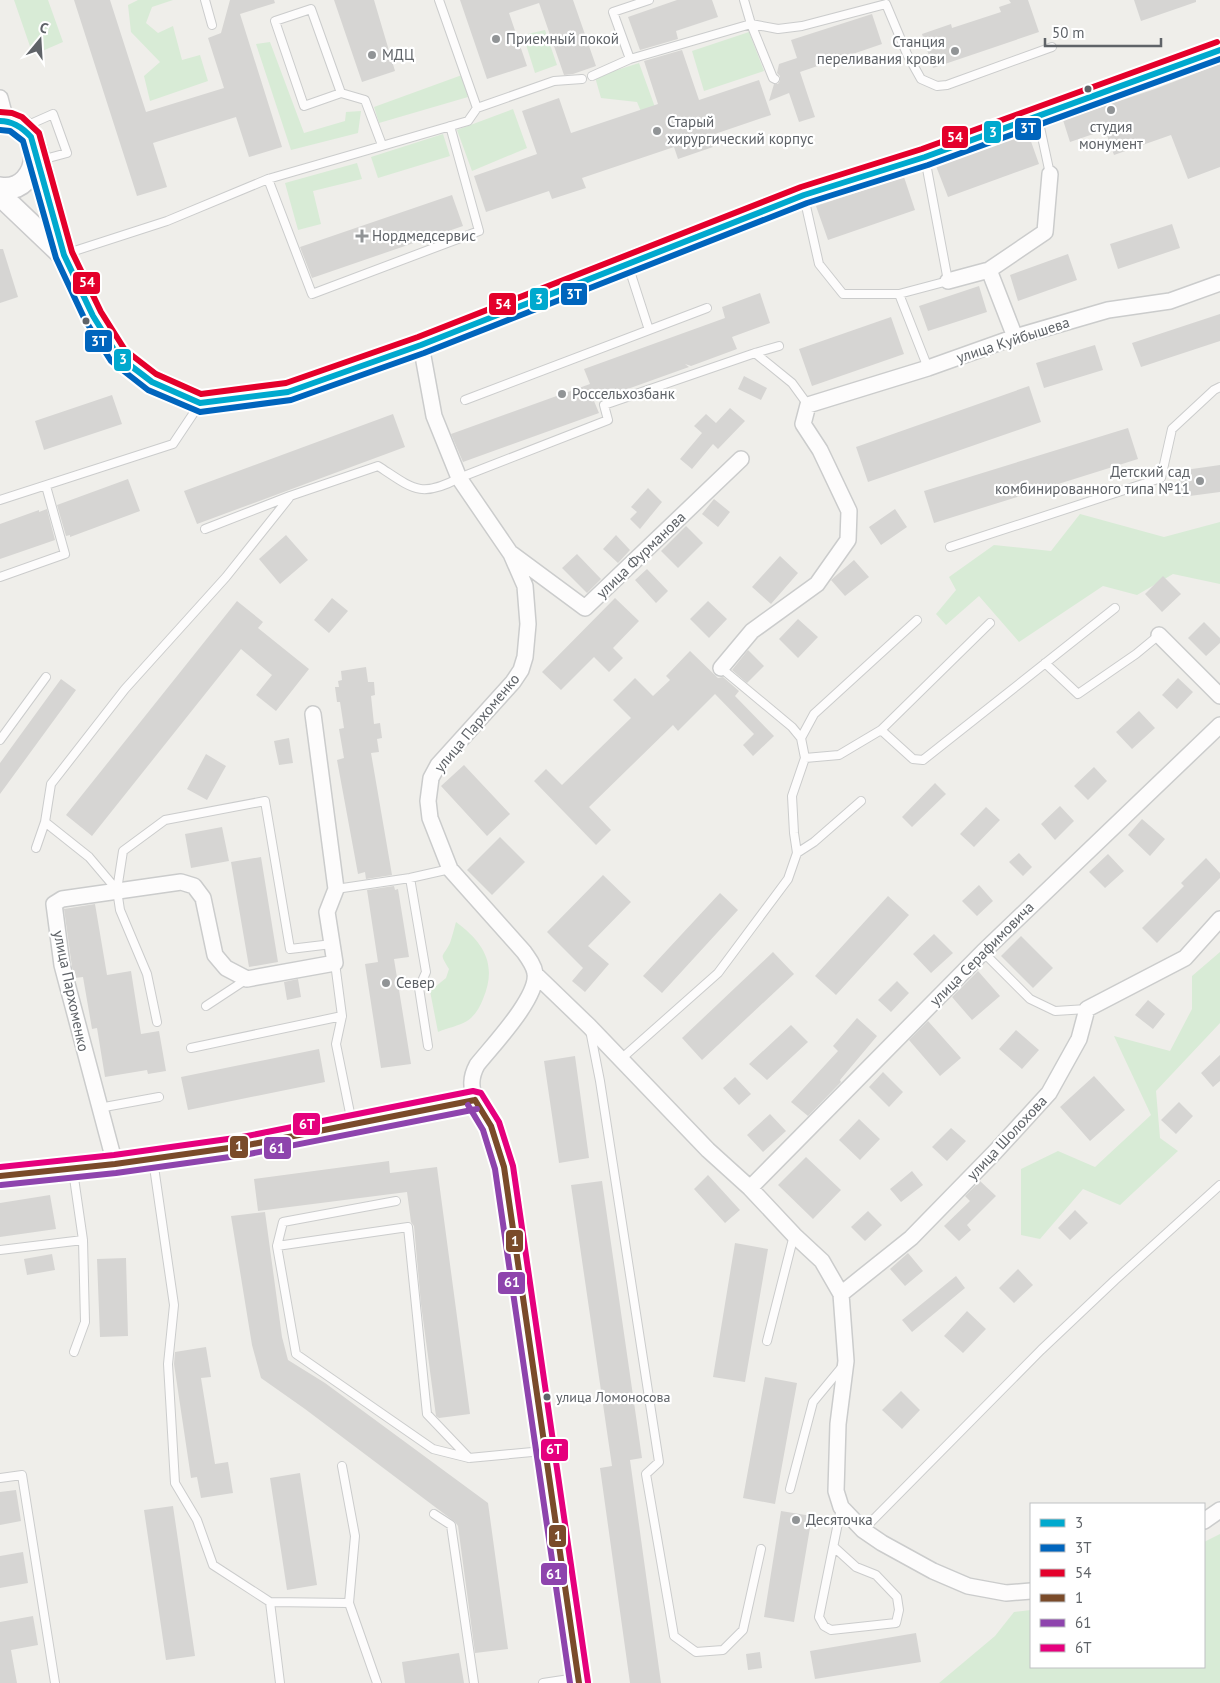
<svg xmlns="http://www.w3.org/2000/svg" width="1220" height="1683" viewBox="0 0 1220 1683" font-family="'PT Sans',sans-serif">
<rect width="100%" height="100%" fill="#efeeea"/>
<!-- green -->
<path fill="#d8ebd6" d="M14 0H48L63 42 33 55Z
M138 0H173L152 7 146 23 158 33 173 26 182 60 200 55 208 81 150 101 144 76 160 62 131 32 128 5Z
M545 30 557 65 535 73 523 35Z
M749 32 764 71 704 91 692 51Z
M270 42 304 133 345 121 346 112 361 111 358 133 291 150 256 44Z
M639 63 656 110 642 114 637 102 601 98 595 77Z
M462 75 468 97 379 123 374 107Z
M513 109 527 148 472 171 457 130Z
M443 134 450 156 378 178 371 157Z
M357 163 362 179 313 191 321 224 298 230 285 183Z
M1080 514 1164 537 1220 522V584L1173 574 1137 595 1103 586 1019 642 979 596 946 625 936 614 956 590 949 577 994 545 1051 551Z
M456 922C483 942 498 964 483 999 480 1007 475 1016 467 1021 459 1026 447 1028 438 1032L430 991 446 978 449 969C439 952 442 959 450 943 452 937 454 929 456 922Z
M1220 952V1023L1156 1091 1160 1138 1178 1151 1120 1205 1083 1189 1040 1239 1021 1235V1169L1058 1151 1095 1167 1151 1115 1114 1036 1170 1051 1192 1009V976Z
M1220 1534V1683H939L995 1636 1014 1612 1031 1610V1667H1204V1542Z"/>
<!-- building -->
<path fill="#d6d5d3" d="M74 0H110L146 112 224 88 208 38 221 33 230 0H274L275 3 240 14 282 147 249 157 236 117 153 143 167 187 137 196Z
M334 0H374L395 71 362 82Z
M460 0H573L596 66 573 74 564 75 539 3 509 13 527 66 487 79Z
M677 0H712L718 17 676 31 678 39 640 50 628 17Z
M1009 0H1028L1039 32 933 68 922 34 951 24 952 28 1001 12 999 7 1011 3Z
M1134 0H1196V2L1141 21Z
M872 14 882 44 800 72 815 117 799 122 789 93 769 101 774 84H778L780 81V76L777 73 779 64 797 58 791 40Z
M682 50 699 100 759 80 771 115 709 136 713 147 678 159 674 147 582 178 586 188 552 199 549 191 486 212 474 176 537 154 522 111 559 98 571 133 658 104 644 61Z
M1220 64V167L1188 179 1171 135 1114 155 1105 130 1070 142 1063 120 1155 89Z
M1028 133 1039 164 948 197 936 166Z
M904 177 915 210 828 240 816 206Z
M452 195 463 226 312 278 300 247Z
M1172 224 1180 248 1118 269 1110 244Z
M0 249H3L18 297 0 303Z
M1068 254 1077 280 1018 301 1010 275Z
M979 286 987 312 928 331 919 306Z
M760 293 770 323 732 337 737 349 691 366 685 364 689 367 594 401 599 413 463 462 451 434 590 384 584 369 725 318 722 307Z
M1220 314V341L1141 367 1132 343Z
M891 317 904 354 812 386 799 349Z
M1095 345 1103 370 1044 388 1036 363Z
M744 376 767 388 761 400 738 389Z
M1029 386 1041 422 868 482 856 447Z
M112 395 122 424 44 450 35 421Z
M730 408 745 421 718 449 713 444 692 469 680 459 702 433 694 426 706 414 716 423Z
M393 414 405 447 197 524 184 491Z
M1128 428 1138 459 934 523 924 491Z
M1220 465V492L1182 497 1178 471Z
M128 479 140 511 70 537V535L66 536 57 505Z
M648 488 662 502 640 529 630 519 637 512 631 507Z
M714 499 730 512 718 527 702 514Z
M47 509 55 540 0 559V524L39 510V512Z
M895 509 907 527 881 545 869 527Z
M686 526 703 543 678 568 661 551Z
M286 535 308 560 280 584 259 559Z
M616 535 630 550 618 563 603 549Z
M577 554 601 579 587 593 562 568Z
M780 556 798 573 771 604 752 587Z
M854 560 869 577 845 596 831 580Z
M647 569 668 591 656 603 635 580Z
M1163 576 1181 594 1162 612 1145 594Z
M332 598 348 611 329 633 314 620Z
M615 598 639 621 613 648 623 658 609 672 594 657 561 690 542 672Z
M237 601 263 622 258 628 309 669 276 711 256 695 272 675 241 649 92 836 66 815Z
M708 601 727 619 709 638 690 619Z
M798 619 818 637 798 658 779 639Z
M1204 622 1220 638V643L1206 656 1188 638Z
M748 650 764 666 747 683 732 670Z
M690 651 718 678 723 677 739 691 735 696 774 736 753 756 743 745 754 734 715 694 678 731 673 725 589 807 611 830 596 845 534 781 546 769 562 785 631 718 613 700 635 678 653 696 670 680 666 676Z
M366 667 368 682H374L375 695 371 696 374 724 380 723 382 738 377 739 379 752 371 753 392 875 366 879 365 872 358 874 337 760 344 758 339 729 344 728 340 702H337L335 687H339L338 681 342 680 341 671Z
M1178 678 1193 692 1177 709 1162 695Z
M61 679 76 690 0 794V763Z
M1139 711 1155 728 1132 749 1116 732Z
M289 738 293 763 279 765 274 741Z
M206 754 226 766 207 800 187 789Z
M464 765 510 814 487 836 441 786Z
M1094 767 1107 781 1088 800 1074 786Z
M935 783 946 794 912 827 902 817Z
M1060 806 1074 821 1055 840 1041 824Z
M986 807 1000 820 974 847 960 834Z
M1142 819 1165 839 1150 856 1128 835Z
M222 827 229 861 191 868 185 834Z
M500 837 525 862 492 895 467 870Z
M1019 853 1032 867 1023 876 1009 862Z
M1108 854 1124 871 1105 888 1089 872Z
M261 857 278 962 249 967 231 862Z
M1206 858 1220 873V878L1157 943 1142 928 1184 886 1181 883Z
M603 875 631 902 588 946 609 964 585 992 572 981 583 968 547 932Z
M979 885 993 901 977 916 962 901Z
M394 886 395 890 398 889 409 957 394 959 411 1064 381 1068 365 964 378 962 367 890Z
M720 893 738 910 662 993 643 976Z
M888 896 909 915 836 995 815 976Z
M95 904 107 975 131 971 141 1034 159 1031 166 1071 148 1074 147 1070 105 1077 97 1028 92 1029 83 977 75 978 72 967 64 909Z
M934 934 953 953 931 973 913 954Z
M1021 936 1053 968 1033 988 1001 956Z
M773 952 794 974 702 1060 682 1038Z
M978 971 1000 996 972 1020 952 997Z
M298 979 301 997 287 1000 284 982Z
M897 981 909 993 891 1012 878 1000Z
M1148 1000 1165 1014 1153 1029 1135 1015Z
M857 1018 877 1036 840 1080 841 1082 808 1116 791 1102 838 1051 833 1046Z
M928 1021 961 1058 940 1076 909 1040Z
M791 1025 808 1042 767 1080 749 1064Z
M1016 1030 1039 1050 1022 1069 999 1049Z
M319 1049 325 1082 188 1110 181 1077Z
M1220 1055V1081L1213 1087 1201 1073Z
M575 1056 589 1158 559 1163 544 1061Z
M883 1072 903 1092 889 1107 869 1087Z
M1094 1076 1125 1110 1090 1141 1060 1107Z
M735 1077 751 1094 739 1105 723 1088Z
M1179 1102 1193 1116 1176 1134 1161 1120Z
M770 1114 786 1131 763 1152 747 1135Z
M859 1119 880 1139 860 1160 839 1140Z
M951 1128 966 1141 947 1161 932 1147Z
M806 1157 841 1190 813 1219 778 1185Z
M389 1161 390 1173 437 1167 470 1414 439 1418 436 1416 421 1304 414 1226 411 1222 407 1192 258 1211 254 1179Z
M912 1171 923 1185 901 1202 890 1189Z
M708 1175 740 1210 725 1223 694 1189Z
M602 1181 642 1458 630 1460 661 1683H630L600 1468 612 1466 571 1185Z
M980 1181 996 1196 967 1225 971 1230 959 1241 944 1226 970 1201 965 1196Z
M50 1195 56 1229 0 1237V1203Z
M1075 1210 1088 1223 1070 1240 1058 1228Z
M868 1211 882 1225 865 1241 851 1227Z
M265 1212 282 1337 288 1360 325 1383 488 1503 508 1649 475 1653 458 1526 455 1522 305 1409 261 1378 252 1345 231 1216Z
M735 1243 768 1249 745 1382 713 1377Z
M908 1253 923 1271 905 1286 890 1269Z
M52 1254 55 1270 27 1275 24 1259Z
M126 1258 128 1336 100 1337 97 1259Z
M1018 1269 1033 1285 1014 1303 999 1288Z
M956 1276 965 1288 912 1332 902 1320Z
M967 1311 986 1329 963 1353 944 1336Z
M206 1347 211 1377 201 1378 215 1464 228 1462 233 1493 201 1498 197 1477 191 1478 174 1364 175 1352Z
M765 1377 797 1383 775 1504 743 1498Z
M901 1391 920 1410 902 1429 882 1410Z
M300 1473 317 1585 287 1590 270 1478Z
M16 1490 21 1521 0 1525V1492Z
M173 1506 195 1656 166 1660 144 1510Z
M781 1511 812 1516 794 1622 764 1617Z
M23 1552 28 1583 0 1588V1556Z
M33 1616 38 1645 11 1650 17 1683H0V1622Z
M916 1633 921 1662 815 1679 810 1651Z
M760 1652 762 1668 748 1670 746 1654Z
M459 1653 464 1683H405L402 1662Z"/>
<g fill="none" stroke-linecap="round" stroke-linejoin="round">
<defs>
<path id="lane" d="M205 0 212 25
M439 0 477 108
M751 24 778 29 802 26 886 4 907 54 921 79 937 86 947 85 1052 47
M751 24 773 78 775 79
M630 59 613 12 649 0
M592 76 630 59 751 24 744 0
M341 93 304 106 275 21 311 9 341 93 365 100 382 145
M1038 118 1050 174
M26 126 53 114 67 153 41 160
M268 179 312 294 479 231 450 126
M804 197 819 264 843 294H899L928 368
M65 254 167 221 268 179 468 121 477 108 554 81 582 79
M628 265 649 330
M899 294 948 281 925 158
M755 353 792 383 808 405
M465 400 707 308
M0 500 173 444 199 405
M205 529 290 496 378 466C412 488 420 499 459 478L608 420 604 405 755 353 779 346
M950 547 1161 478 1172 429 1214 390 1220 387
M0 577 65 554 46 486
M1045 663 1078 694 1136 654 1159 635
M881 730 913 759 923 760 1115 608
M801 738 814 714 917 620
M0 740 46 677
M805 758 839 755 881 730 990 623
M36 848 45 822
M797 853 814 842 861 801
M410 878 426 972 419 988 428 1046
M336 889 410 878 450 869
M117 890 89 857 45 822 51 784 125 689 226 577 289 498
M983 952 1030 999 1055 1011 1087 1009
M335 963 342 1016 336 1044 352 1123
M206 1006 247 979
M157 1022 147 974 120 910 117 890 123 851 165 820 265 801 290 949 332 944
M590 1030 600 1081 659 1462 646 1474 674 1636 696 1652 723 1650 743 1630 761 1549
M191 1048 342 1016
M621 1059 718 973 788 879 797 853 794 833 792 796 805 758 801 738 792 727 721 668
M99 1108 159 1097
M153 1160 174 1305 168 1364 175 1483 197 1520 213 1565 270 1602 280 1683
M396 1201 283 1222 277 1246 296 1354 433 1449 469 1458 543 1451
M277 1246 408 1227 427 1414 469 1458
M0 1250 83 1240 73 1171
M767 1341 794 1235
M74 1352 85 1322 83 1240
M342 1466 355 1536 349 1603 377 1683
M0 1478 22 1475 55 1683
M790 1489 813 1402 842 1367
M434 1514 451 1525 474 1683
M863 1530 1041 1350 1115 1280 1220 1185
M834 1547 856 1567 876 1575 897 1597 899 1610 896 1623 831 1630 824 1626 819 1617 841 1508
M270 1602 349 1603
M543 1683 576 1678"/>
<path id="street" d="M0 98 6 121
M948 281 989 270
M1015 337 989 270 1045 232 1050 174
M421 345 434 416 459 478 511 554 525 586 528 624 525 657 521 670 513 682 438 765 431 778 428 801 430 818 450 869 524 952C529 959 534 966 535 973 539 997 492 1046 477 1065 470 1078 471 1087 475 1100
M512 554 585 608 741 459
M1159 635 1220 696
M721 668 752 631 817 584 848 540 849 511 820 450 803 424 808 405 928 368 1015 337 1108 310 1170 301 1220 283
M535 974 589 1026 708 1150 750 1188 794 1235 822 1261 841 1294 846 1361 838 1424 836 1491 841 1507 863 1530 882 1543 933 1571 968 1586 1006 1593 1031 1591
M115 1164 62 965 54 904 62 899 181 882 194 886 203 898 215 955 226 968 247 979 335 963 327 912 336 889 313 714
M750 1188 983 952 1220 725
M841 1294 911 1238 995 1152 1049 1093 1079 1039 1087 1009 1185 958 1220 919
M1204 1521 1220 1510"/>
<path id="secondary" d="M0 121C49 117 44 195 0 188
M36 148 64 255 93 316 118 356 152 382 200 403 288 392 421 345 627 263 804 195 925 157 1220 50
M0 195 63 255
M0 1176 115 1164 243 1146 475 1100 491 1126 504 1167 579 1683"/>
</defs>
<!-- lane casing -->
<use href="#lane" stroke="#cbcccc" stroke-width="10"/>
<!-- street casing -->
<use href="#street" stroke="#cbcccc" stroke-width="18"/>
<!-- secondary casing -->
<use href="#secondary" stroke="#cacacb" stroke-width="24"/>
<!-- lane -->
<use href="#lane" stroke="#fdfcfc" stroke-width="8"/>
<!-- street -->
<use href="#street" stroke="#fdfcfc" stroke-width="15"/>
<!-- secondary -->
<use href="#secondary" stroke="#fdfcfc" stroke-width="21"/>
<defs>
<path id="bus-1" d="M0 121C13 121 22 127 31 137L64 255 93 316 118 356 152 382 200 403 288 392 421 345 804 195 925 157 1220 50"/>
<path id="bus-2" d="M0 130 10 131 23 141 56 258 85 320 111 361 148 390 200 412 291 400 424 353 807 203 928 165 1220 59"/>
<path id="bus-3" d="M0 112 12 113 22 117 39 133 72 252 101 312 125 350 156 374 201 394 286 383 418 337 801 187 922 149 1217 42"/>
<path id="bus-4" d="M475 1100 491 1126 504 1167 579 1683
M0 1176 115 1164 243 1146 475 1100"/>
<path id="bus-5" d="M468 1105 483 1130 495 1169 570 1683
M1 1185 116 1173 244 1155 477 1109"/>
<path id="bus-6" d="M0 1167 114 1155 242 1137 473 1091 481 1093 499 1122 513 1166 588 1682"/>
</defs>
<!-- bus-1 casing -->
<use href="#bus-1" stroke="#fff" stroke-width="10"/>
<!-- bus-2 casing -->
<use href="#bus-2" stroke="#fff" stroke-width="10"/>
<!-- bus-3 casing -->
<use href="#bus-3" stroke="#fff" stroke-width="10"/>
<!-- bus-4 casing -->
<use href="#bus-4" stroke="#fff" stroke-width="10"/>
<!-- bus-5 casing -->
<use href="#bus-5" stroke="#fff" stroke-width="10"/>
<!-- bus-6 casing -->
<use href="#bus-6" stroke="#fff" stroke-width="10"/>
<!-- bus-1 -->
<use href="#bus-1" stroke="#00a9ce" stroke-width="6"/>
<!-- bus-2 -->
<use href="#bus-2" stroke="#0065bd" stroke-width="6"/>
<!-- bus-3 -->
<use href="#bus-3" stroke="#e4002b" stroke-width="6"/>
<!-- bus-4 -->
<use href="#bus-4" stroke="#7a4b2a" stroke-width="6"/>
<!-- bus-5 -->
<use href="#bus-5" stroke="#8e44ad" stroke-width="6"/>
<!-- bus-6 -->
<use href="#bus-6" stroke="#e5007d" stroke-width="6"/>
</g>
<!-- markers -->
<g fill="#919496" stroke="#fff" stroke-width="2">
<circle cx="496" cy="39" r="5"/>
<circle cx="955" cy="51" r="5"/>
<circle cx="372" cy="55" r="5"/>
<circle cx="1111" cy="110" r="5"/>
<circle cx="657" cy="131" r="5"/>
<path d="M359.5 228.5h5v5h5v5h-5v5h-5v-5h-5v-5h5z"/>
<circle cx="562" cy="394" r="5"/>
<circle cx="1200" cy="481" r="5"/>
<circle cx="386" cy="983" r="5"/>
<circle cx="796" cy="1520" r="5"/>
</g>
<g fill="#5f6368" stroke="#fff" stroke-width="2">
<circle cx="1088" cy="89" r="4.5"/>
<circle cx="86" cy="321" r="4.5"/>
<circle cx="547" cy="1397" r="4.5"/>
</g>
<g text-anchor="middle" stroke-width="4.5" stroke-linejoin="round" paint-order="stroke">
<!-- bus labels -->
<g font-size="14" fill="#5f6368" stroke="#fff" text-anchor="start">
<text x="556" y="1402">улица Ломоносова</text>
</g>
<!-- poi labels -->
<g font-size="15" fill="#5f6368" stroke="#fff" text-anchor="start">
<text x="506" y="44">Приемный покой</text>
<text x="945" y="47" text-anchor="end">Станция<tspan x="945" dy="17">переливания крови</tspan></text>
<text x="382" y="60">МДЦ</text>
<text x="667" y="127">Старый<tspan x="667" dy="17">хирургический корпус</tspan></text>
<text x="1111" y="132" text-anchor="middle">студия<tspan x="1111" dy="17">монумент</tspan></text>
<text x="372" y="241">Нордмедсервис</text>
<text x="572" y="399">Россельхозбанк</text>
<text x="1190" y="477" text-anchor="end">Детский сад<tspan x="1190" dy="17">комбинированного типа №11</tspan></text>
<text x="396" y="988">Север</text>
<text x="806" y="1525">Десяточка</text>
</g>
<!-- street labels -->
<g font-size="15" fill="#5f6368" stroke="#fff">
<text transform="translate(1013 340) rotate(-18)" y="5">улица Куйбышева</text>
<text transform="translate(641 555) rotate(-44)" y="5">улица Фурманова</text>
<text transform="translate(477 723) rotate(-50)" y="5">улица Пархоменко</text>
<text transform="translate(982 954) rotate(-45)" y="5">улица Серафимовича</text>
<text transform="translate(71 991) rotate(78)" y="5">улица Пархоменко</text>
<text transform="translate(1007 1138) rotate(-47)" y="5">улица Шолохова</text>
</g>
</g>
<g stroke="#fff" stroke-width="2">
<rect x="1014" y="117" width="28" height="24" rx="5" fill="#0065bd"/>
<rect x="983" y="120" width="19" height="24" rx="5" fill="#00a9ce"/>
<rect x="941" y="125" width="28" height="24" rx="5" fill="#e4002b"/>
<rect x="72" y="271" width="29" height="24" rx="5" fill="#e4002b"/>
<rect x="560" y="282" width="28" height="24" rx="5" fill="#0065bd"/>
<rect x="529" y="287" width="20" height="24" rx="5" fill="#00a9ce"/>
<rect x="488" y="292" width="29" height="24" rx="5" fill="#e4002b"/>
<rect x="84" y="329" width="29" height="24" rx="5" fill="#0065bd"/>
<rect x="113" y="348" width="19" height="24" rx="5" fill="#00a9ce"/>
<rect x="292" y="1112" width="29" height="24" rx="5" fill="#e5007d"/>
<rect x="229" y="1135" width="20" height="24" rx="5" fill="#7a4b2a"/>
<rect x="263" y="1136" width="29" height="24" rx="5" fill="#8e44ad"/>
<rect x="505" y="1229" width="19" height="24" rx="5" fill="#7a4b2a"/>
<rect x="497" y="1271" width="29" height="24" rx="5" fill="#8e44ad"/>
<rect x="540" y="1438" width="29" height="24" rx="5" fill="#e5007d"/>
<rect x="548" y="1524" width="19" height="24" rx="5" fill="#7a4b2a"/>
<rect x="540" y="1562" width="28" height="24" rx="5" fill="#8e44ad"/>
</g>
<g font-size="14" text-anchor="middle" font-weight="bold" fill="#fff">
<text x="1028" y="133">3Т</text>
<text x="993" y="137">3</text>
<text x="955" y="142">54</text>
<text x="87" y="287">54</text>
<text x="574" y="299">3Т</text>
<text x="539" y="304">3</text>
<text x="503" y="309">54</text>
<text x="99" y="346">3Т</text>
<text x="123" y="364">3</text>
<text x="307" y="1129">6Т</text>
<text x="239" y="1151">1</text>
<text x="277" y="1153">61</text>
<text x="515" y="1246">1</text>
<text x="512" y="1287">61</text>
<text x="554" y="1454">6Т</text>
<text x="558" y="1541">1</text>
<text x="554" y="1579">61</text>
</g>
<!-- legend -->
<rect x="1030" y="1503" width="175" height="165" fill="#ffffff" stroke="#bfc1c3"/>
<rect x="1040" y="1519" width="25" height="8" fill="#00a9ce" stroke="#bfc1c3"/>
<text x="1075" y="1528" font-size="15" fill="#5f6368">3</text>
<rect x="1040" y="1544" width="25" height="8" fill="#0065bd" stroke="#bfc1c3"/>
<text x="1075" y="1553" font-size="15" fill="#5f6368">3Т</text>
<rect x="1040" y="1569" width="25" height="8" fill="#e4002b" stroke="#bfc1c3"/>
<text x="1075" y="1578" font-size="15" fill="#5f6368">54</text>
<rect x="1040" y="1594" width="25" height="8" fill="#7a4b2a" stroke="#bfc1c3"/>
<text x="1075" y="1603" font-size="15" fill="#5f6368">1</text>
<rect x="1040" y="1619" width="25" height="8" fill="#8e44ad" stroke="#bfc1c3"/>
<text x="1075" y="1628" font-size="15" fill="#5f6368">61</text>
<rect x="1040" y="1644" width="25" height="8" fill="#e5007d" stroke="#bfc1c3"/>
<text x="1075" y="1653" font-size="15" fill="#5f6368">6Т</text>
<!-- north arrow -->
<g transform="translate(40 40) rotate(18)" stroke="#ffffff" stroke-width="4" paint-order="stroke">
<path d="M0-4L9 19L0 12L-9 19Z" fill="#5f6368"/>
<text y="-8" font-size="14" font-weight="bold" text-anchor="middle" fill="#5f6368">С</text>
</g>
<!-- scale -->
<path d="M1045 38v8h116v-8" fill="none" stroke="#5f6368" stroke-width="2.5"/>
<text x="1052" y="38" font-size="15" fill="#5f6368" stroke="#ffffff" stroke-width="4" paint-order="stroke">50 m</text>
</svg>
